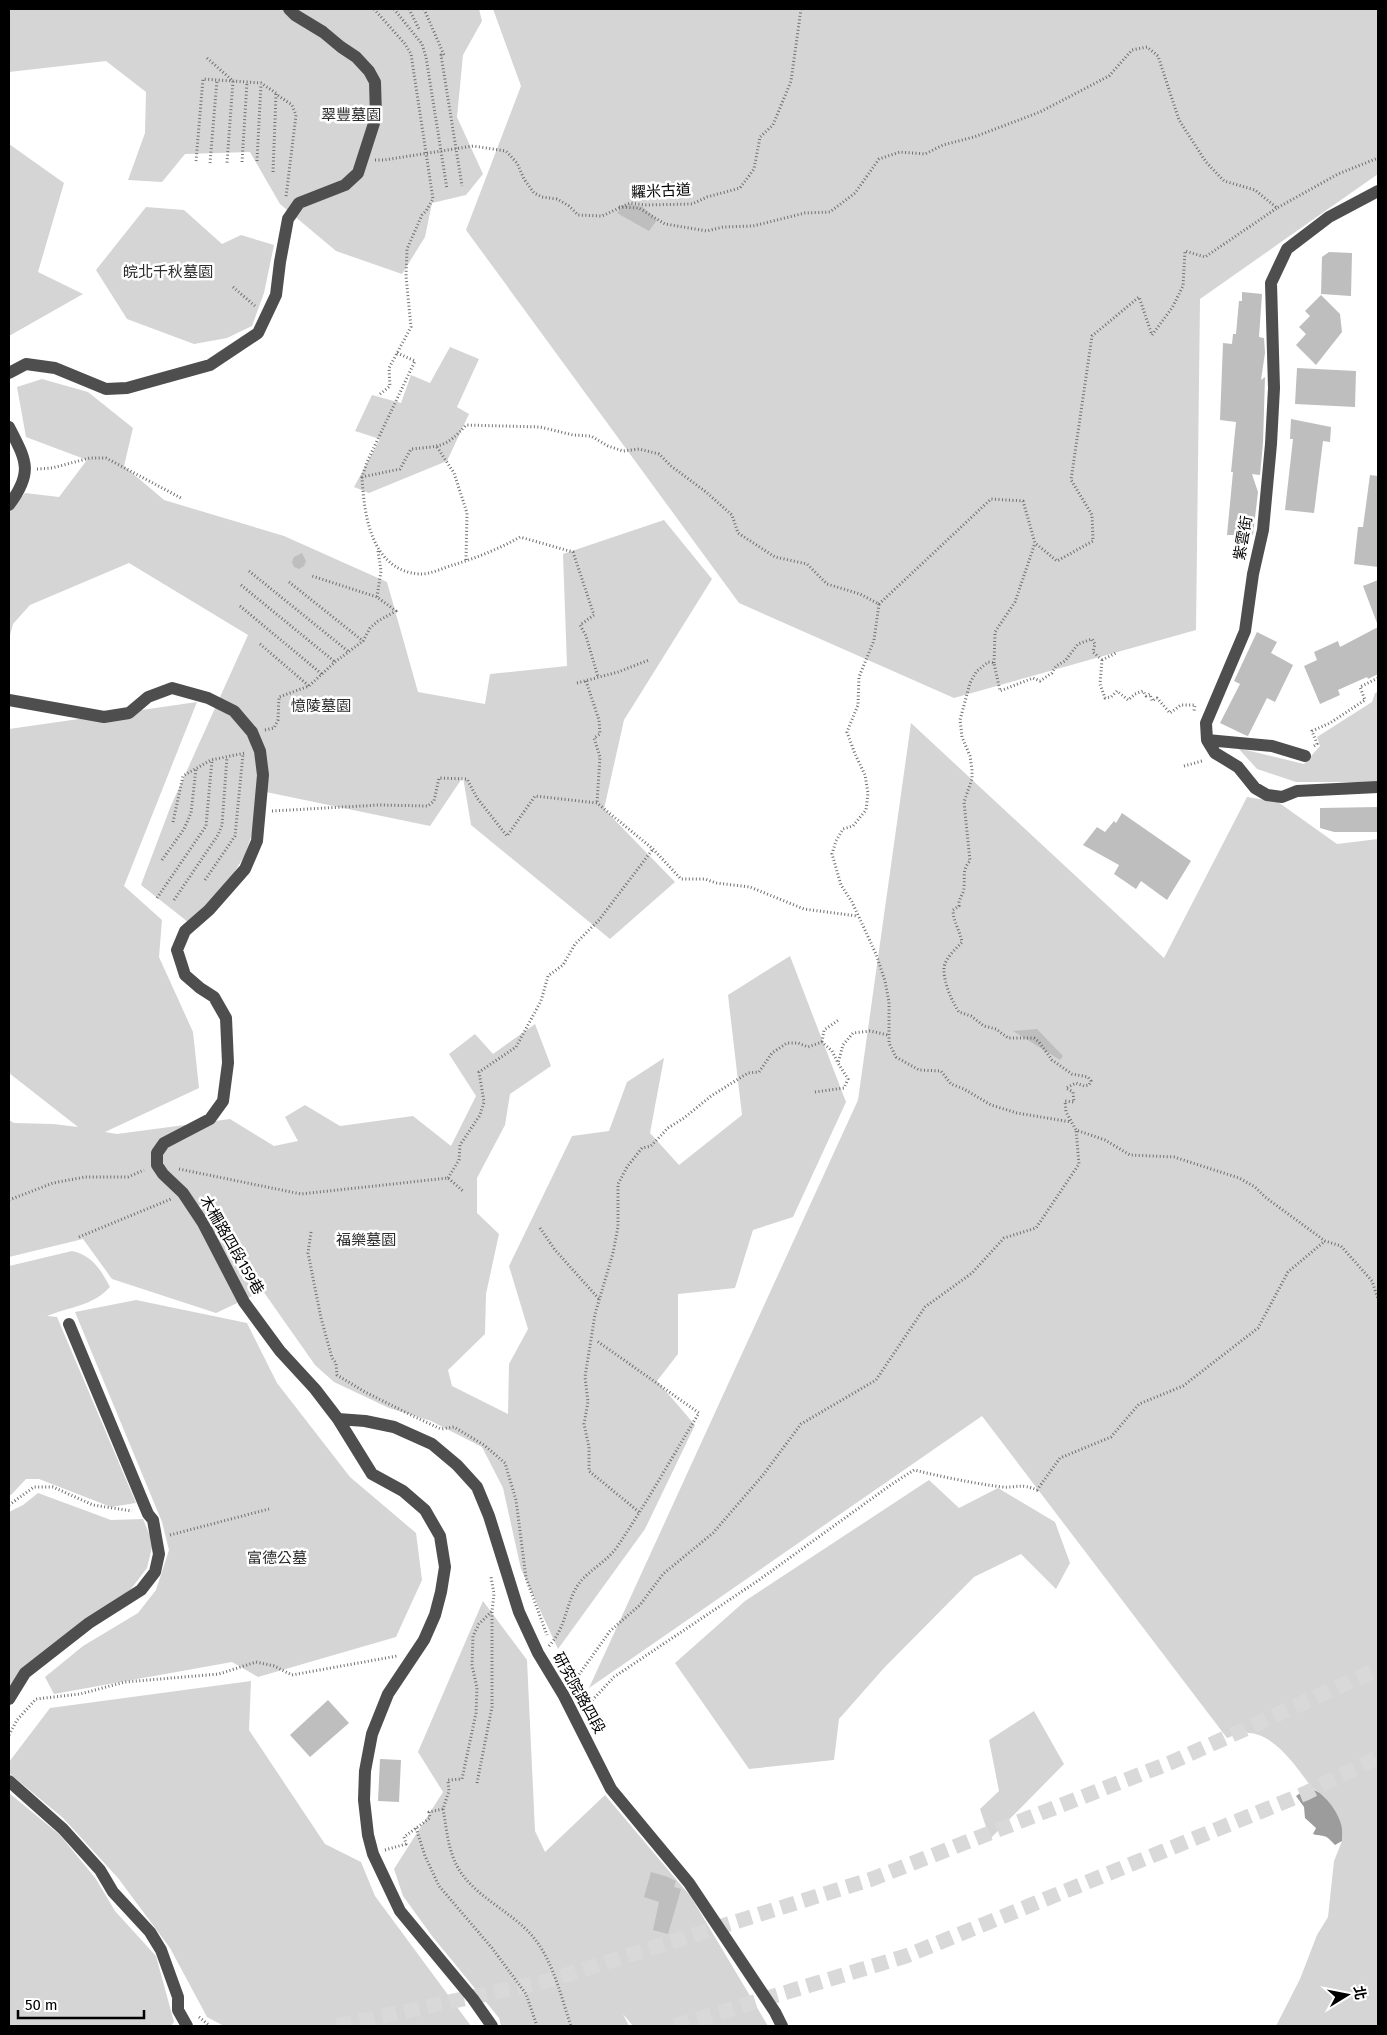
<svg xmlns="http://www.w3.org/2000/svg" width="1387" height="2035" viewBox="0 0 1387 2035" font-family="'Fira Sans','Noto Sans TC',sans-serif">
<rect width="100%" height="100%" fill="#fff"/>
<!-- green -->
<path fill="#d5d5d5" d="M9 9H479L482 21 463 55 457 117 483 174 466 195 432 203 425 237 402 274 336 251 280 204 250 152 185 154 162 182 128 180 145 133 146 92 106 61 9 72Z
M493 9H1378V174L1200 299 1196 630 954 698 739 603 466 230 521 86Z
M9 144 64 183 38 272 83 294 9 336Z
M146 207 184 210 222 244 241 235 274 245 264 293 252 326 227 338 194 344 127 319 96 270Z
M450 347 479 359 457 407 469 414 447 461 369 493 354 487 380 439 355 431 372 395 401 403 411 375 430 383Z
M42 379 88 392 133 428 124 466 164 500 284 536 387 582 418 692 485 704 490 674 567 666 563 554 664 520 712 579 624 720 604 809 675 882 610 939 471 825 463 777 430 826 266 792 245 855 219 897 188 922 141 885 170 808 248 635 129 563 30 605 13 624 9 639V513L25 493 59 497 87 460 26 437 17 387Z
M1378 692V782H1296L1257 769 1238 748 1304 764 1320 746 1317 737 1372 702 1375 693Z
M197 702 124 886 162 920 159 957 193 1032 199 1088 105 1132 117 1134 230 1119 274 1146 298 1141 285 1117 305 1105 340 1126 413 1116 451 1146 476 1096 449 1054 475 1034 493 1054 535 1024 551 1066 510 1094 505 1125 477 1178V1213L499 1234 486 1294 485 1334 448 1370 452 1386 508 1414 509 1364 528 1329 509 1266 572 1136 609 1131 627 1082 664 1058 650 1133 679 1165 742 1115 728 995 790 956 846 1102 793 1217 753 1230 735 1288 678 1294V1354L657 1381 695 1425 645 1529 558 1649 521 1569 503 1488 482 1447 431 1421 389 1408 334 1382 315 1365 263 1291 216 1313 112 1279 83 1239 9 1257V1120L14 1123 53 1124 78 1127 9 1073V729Z
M911 723 1164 958 1247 797 1278 802 1337 844 1378 839V2026H1276L1300 1979 1317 1935 1328 1917 1334 1861 1342 1841 1341 1823 1317 1791 1312 1788C1298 1769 1275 1734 1249 1733 1241 1732 1234 1736 1227 1738L982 1416 589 1688 858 1100Z
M72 1251C92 1255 101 1270 110 1287 93 1306 69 1307 47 1316L57 1317 136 1503 111 1507 39 1479H26L12 1494 9 1496V1266Z
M136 1300 247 1323 277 1383 350 1477 416 1533 422 1580 396 1637 258 1677 232 1662 54 1694 45 1677 83 1646 138 1613 156 1590 169 1550 162 1522 75 1312Z
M929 1480 959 1508 998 1488 1055 1522 1070 1563 1056 1589 1021 1554 974 1577 884 1668 839 1719 834 1760 749 1769 675 1663 745 1601Z
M38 1493 111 1520 143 1519 153 1543 147 1568 131 1589 9 1689V1512L23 1505Z
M483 1601 527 1660 535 1831 545 1852 605 1795 691 1897 768 2026H633L623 2014 629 2026H501L499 2018 432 1936 403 1896 394 1869 443 1792 418 1752Z
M251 1681 249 1730 325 1844 361 1862 375 1896 471 2026H224L207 2017 170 1948 118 1878 63 1818 9 1773V1762L50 1708Z
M1034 1711 1064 1764 990 1839 980 1809 999 1791 989 1740Z
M9 1793 60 1835 96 1879 115 1911 156 1956 174 2022 171 2026H9Z"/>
<!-- water -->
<path fill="#9c9c9c" d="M1308 1788C1322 1790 1336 1809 1340 1821 1343 1828 1342 1835 1342 1841L1335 1845C1323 1832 1326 1838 1313 1834L1316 1828 1305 1818 1304 1807 1296 1796Z"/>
<!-- building -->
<path fill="#bebebe" d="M630 204 643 207 657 220 649 231 617 213 622 206Z
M1329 252 1352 253 1351 296 1321 294 1322 257Z
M1242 292 1262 294 1259 337 1264 338 1265 353 1261 380 1265 377 1263 443 1260 475 1252 474 1258 492 1253 535H1227L1233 472H1231L1236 422 1220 420 1223 343 1232 344 1233 334H1236L1239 301H1242Z
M1321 295 1340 314 1342 332 1316 365 1296 345 1306 334 1299 327 1310 316 1305 311Z
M1297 368 1356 371 1355 407 1295 404Z
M1291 419 1331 427 1330 442 1323 441 1314 513 1285 510 1293 439H1290Z
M1370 475 1378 476V567L1354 564 1358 527H1363Z
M302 553 306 561 304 566 299 569 294 567 292 562 294 557Z
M1378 580V623H1377L1363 586Z
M1378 627V674L1368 679 1367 677 1338 690 1340 695 1320 704 1304 666 1317 660 1314 652 1338 641 1340 647Z
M1257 632 1277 642 1271 653 1293 665 1275 702 1267 698 1248 736 1245 735 1220 723 1240 684 1234 681Z
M1378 807V832H1334L1320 828V808Z
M1122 813 1191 861 1167 900 1141 881 1136 889 1114 874 1119 865 1083 845 1097 827 1105 832 1114 821 1116 823Z
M1037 1029 1063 1056 1060 1060 1013 1031Z
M328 1700 349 1723 310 1757 290 1735Z
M380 1759 401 1760 399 1802 378 1801Z
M651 1872 668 1877 676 1881 674 1887 681 1889 668 1934 653 1930 659 1902 644 1897Z"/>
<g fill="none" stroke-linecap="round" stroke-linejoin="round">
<!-- highway-tunnel -->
<path stroke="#d9d9d9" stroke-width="15" stroke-dasharray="15 8" stroke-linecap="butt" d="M337 2026 547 1981 872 1879 1172 1762 1378 1669
M675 2026 906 1956 1306 1793 1378 1757"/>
<!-- path -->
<path stroke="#707070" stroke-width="3" stroke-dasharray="1 2.5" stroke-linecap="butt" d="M374 9 405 44 411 54 433 199 426 211 422 215 407 249 406 276 411 327 389 368 390 386 379 395
M394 9 422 44 426 57 447 189
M409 9 419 29
M424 9 444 55H441L462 186
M207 58 233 81 227 163
M375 160H384L473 146 506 151 517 163 524 179 534 193 542 197 557 199 569 206 578 215 602 216 630 203 645 205 692 204 707 197 740 188 754 169 760 137 773 125 791 81 801 9
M196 161 203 79 261 83 276 93
M257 161 261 84
M242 162 247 82
M210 163 217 80
M273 172 276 94 292 105 296 115 286 197
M619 207 639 208 665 224 707 231 723 227 753 226 805 213 830 212 855 193 879 159 900 152 925 154 943 145 974 137 1040 112 1109 76 1132 50 1147 47 1158 56 1179 120 1206 162 1224 181 1255 190 1277 208 1338 174 1378 158
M233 287 255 306
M397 353 415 361 367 462 362 477 400 469 411 449C440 446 446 448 466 425L540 427 573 435 591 436 608 446 623 451 639 449 659 454 671 466 706 492 732 515 738 533 775 557 807 564 827 584 860 594 879 604 874 640 859 677 858 705 847 732 855 754 865 775 868 793 866 810 853 826 843 829 836 841 832 854 841 885 852 902 876 954 885 981 889 1002V1043L896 1057 919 1070 941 1071 951 1084 964 1089 991 1105 1017 1113 1071 1122
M437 447 454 473 467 513 466 561
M37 469 52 468 90 458H106L181 498
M362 477C364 515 371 570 419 574 429 575 443 568 453 565 476 558 499 549 520 537L573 552 594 615 580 625 586 636 598 677
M249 571 349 652
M289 582 363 641
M241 585 335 662
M377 597 381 571 378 551
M879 604 991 499 1023 501 1035 543 1057 561 1093 541 1092 515 1071 480 1092 336 1139 297 1152 335 1172 308 1183 286 1185 251 1205 257 1277 208
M240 606 323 675
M260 644 309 686
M1102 660 1093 652 1095 644 1092 639 1078 644 1065 661 1056 666 1052 673 1040 681 1033 678 1000 691 994 663 988 662 976 672 970 683 960 720 962 737 970 756 972 769V779L964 802 970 861C962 870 965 875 964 887 964 894 958 899 959 906L953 910C953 921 960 931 962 942 956 949 945 958 944 968 943 981 952 1002 959 1012L971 1016 984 1026 996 1029 1008 1038H1034L1039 1042 1052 1060 1072 1074 1088 1077 1091 1081 1089 1085 1084 1086 1076 1083 1066 1088 1073 1092 1074 1102 1065 1101 1066 1112 1076 1130 1105 1140 1130 1155 1174 1157 1239 1178 1255 1187 1265 1197 1325 1241 1341 1246 1372 1281 1378 1299
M1102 660 1100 684 1105 698 1111 697 1117 691 1128 700 1135 694 1143 691 1146 696 1150 694 1152 701 1157 698 1170 713 1181 705H1195L1194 711
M1102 660 1116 653
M994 663 995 632 1015 602 1035 543
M586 681 599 720 600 734 594 738 600 757 597 803
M577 683 618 672 649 660
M265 730 274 728 278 720 279 697 309 686 335 662 363 641 370 628 378 621 396 611 377 597 312 576
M1314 746 1317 744 1312 731 1330 723 1365 700 1360 687 1378 678
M1184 766 1202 761
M272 811 379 805 428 806 434 801 439 778 467 779 477 798 507 836 535 796 597 803 653 849 681 879H705L716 883 750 887 804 909 857 916
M173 822 183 776 211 760 245 753
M162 860 184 829 191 813 196 769
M205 880 235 836 243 754
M157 898 206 826 212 760
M174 900 218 835 222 825 227 757
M822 1042 824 1030 840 1019
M815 1092 844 1088 848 1079 838 1063 843 1045 853 1033 870 1031 888 1035
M179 1169 301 1194 448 1178 463 1191
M448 1178 459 1160 460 1145 480 1115 484 1102 479 1072 516 1047 541 1001 548 976 563 965 575 944 599 920 653 849
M9 1200 53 1183 85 1177H128L144 1170
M540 1228 555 1250 599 1299
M311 1232 308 1253 321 1318 332 1358 336 1363 337 1375 365 1392 413 1416 441 1429 454 1427 484 1445 505 1463 516 1500 526 1578 547 1635
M79 1237 171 1199
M9 1505 34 1487H53L93 1505 132 1511
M639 1512 589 1471V1447L584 1424 588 1402 585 1377 595 1314 613 1253 618 1227V1184L627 1167 642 1148 651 1146 668 1128 684 1118 711 1096 748 1073 759 1072 772 1053 787 1043H798L808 1047 822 1042 832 1051 838 1063
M170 1535 269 1509
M549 1646C566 1627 565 1608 576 1588 586 1571 606 1563 617 1547 646 1504 672 1457 699 1413L597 1341
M573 1683 610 1631 640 1605 663 1574 713 1533 763 1475 801 1424 876 1380 925 1307 972 1273 1004 1238 1036 1228 1079 1164 1076 1130
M585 1708 614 1677 759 1580 892 1484 914 1470C943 1477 972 1483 1002 1487 1017 1488 1021 1483 1037 1490L1060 1458 1111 1437 1139 1404 1183 1386 1258 1328 1288 1272 1325 1241
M9 1735 17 1720 36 1699 80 1694 125 1682 219 1674 256 1662 274 1666 292 1675 397 1656
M477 1783 492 1707V1611L494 1594 491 1577
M443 1809C446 1824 447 1840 452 1854 464 1894 510 1908 534 1938 554 1963 561 1997 571 2026
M416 1828 425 1856 439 1886 492 1948 526 1994 537 2026
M385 1850 406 1844 404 1837 430 1818 429 1812 443 1809 449 1791 448 1780 462 1779 476 1713 477 1688 472 1665 473 1636 479 1624 492 1611
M199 2017 210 2026"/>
<!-- minor -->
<path stroke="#4e4e4e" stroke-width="12" d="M1378 191 1329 217 1287 249 1271 283 1274 388 1271 444 1263 530 1253 574 1245 631 1206 723 1207 740 1215 753 1238 767 1255 788 1267 795 1282 797 1297 791 1378 787
M9 373 26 364 55 368 106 389 127 388 210 365 258 333 276 295 280 262 288 219 299 203 345 185 358 173 376 117 375 82 369 71 356 57 341 47 323 32 295 15 289 9
M9 427C26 460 34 472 9 505
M9 700 104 717 129 713 148 697 172 688 208 698 234 711 252 732 260 751 263 775 257 841 245 869 209 910 185 931 177 950 185 975 200 988 214 997 226 1018 228 1063 223 1101 210 1119 164 1143 157 1153V1165L163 1174 183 1193 203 1223 244 1302 280 1351 315 1389 338 1419 372 1474 403 1491 425 1510 440 1536 445 1567 441 1592 435 1615 424 1640 388 1694 372 1734 365 1771 364 1800 368 1835 373 1854 400 1911 473 1999 492 2026
M1207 740 1272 746 1305 756
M338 1419 365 1421 394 1427 432 1444 457 1465 477 1487 489 1516 519 1612 538 1653 564 1696 611 1789 689 1883 775 2012 782 2026
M9 1699 25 1673 89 1623 141 1590 155 1572 159 1554 153 1520 148 1514 69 1324
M9 1781 63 1829 100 1870 113 1892 150 1932 161 1950 178 1997V2010L187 2026"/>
</g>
<g text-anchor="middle" stroke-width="5" stroke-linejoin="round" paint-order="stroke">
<!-- park labels -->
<g font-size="15" fill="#2c2c2c" stroke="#fff">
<text x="351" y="120">翠豐墓園</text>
<text x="168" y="277">皖北千秋墓園</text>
<text x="321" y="711">憶陵墓園</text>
<text x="366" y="1245">福樂墓園</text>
<text x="277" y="1563">富德公墓</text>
</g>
<!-- street labels -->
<g font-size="15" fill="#000" stroke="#fff">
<text transform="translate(661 191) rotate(-3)" y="5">糶米古道</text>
<text transform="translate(1243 538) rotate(-80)" y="5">紫雲街</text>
<text transform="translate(232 1245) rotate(60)" y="5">木柵路四段159巷</text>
<text transform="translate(579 1693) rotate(61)" y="5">研究院路四段</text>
</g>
</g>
<!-- border -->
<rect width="1387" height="2035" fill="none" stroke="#000000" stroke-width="20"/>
<!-- north arrow -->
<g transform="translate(1347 1995) rotate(80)" stroke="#ffffff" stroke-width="4" paint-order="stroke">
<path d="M0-4L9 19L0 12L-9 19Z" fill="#000000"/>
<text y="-8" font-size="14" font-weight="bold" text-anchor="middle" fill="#000000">北</text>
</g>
<!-- scale -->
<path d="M18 2010v8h126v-8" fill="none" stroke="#000000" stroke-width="2.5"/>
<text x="25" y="2010" font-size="15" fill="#000000" stroke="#ffffff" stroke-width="4" paint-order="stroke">50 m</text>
</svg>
